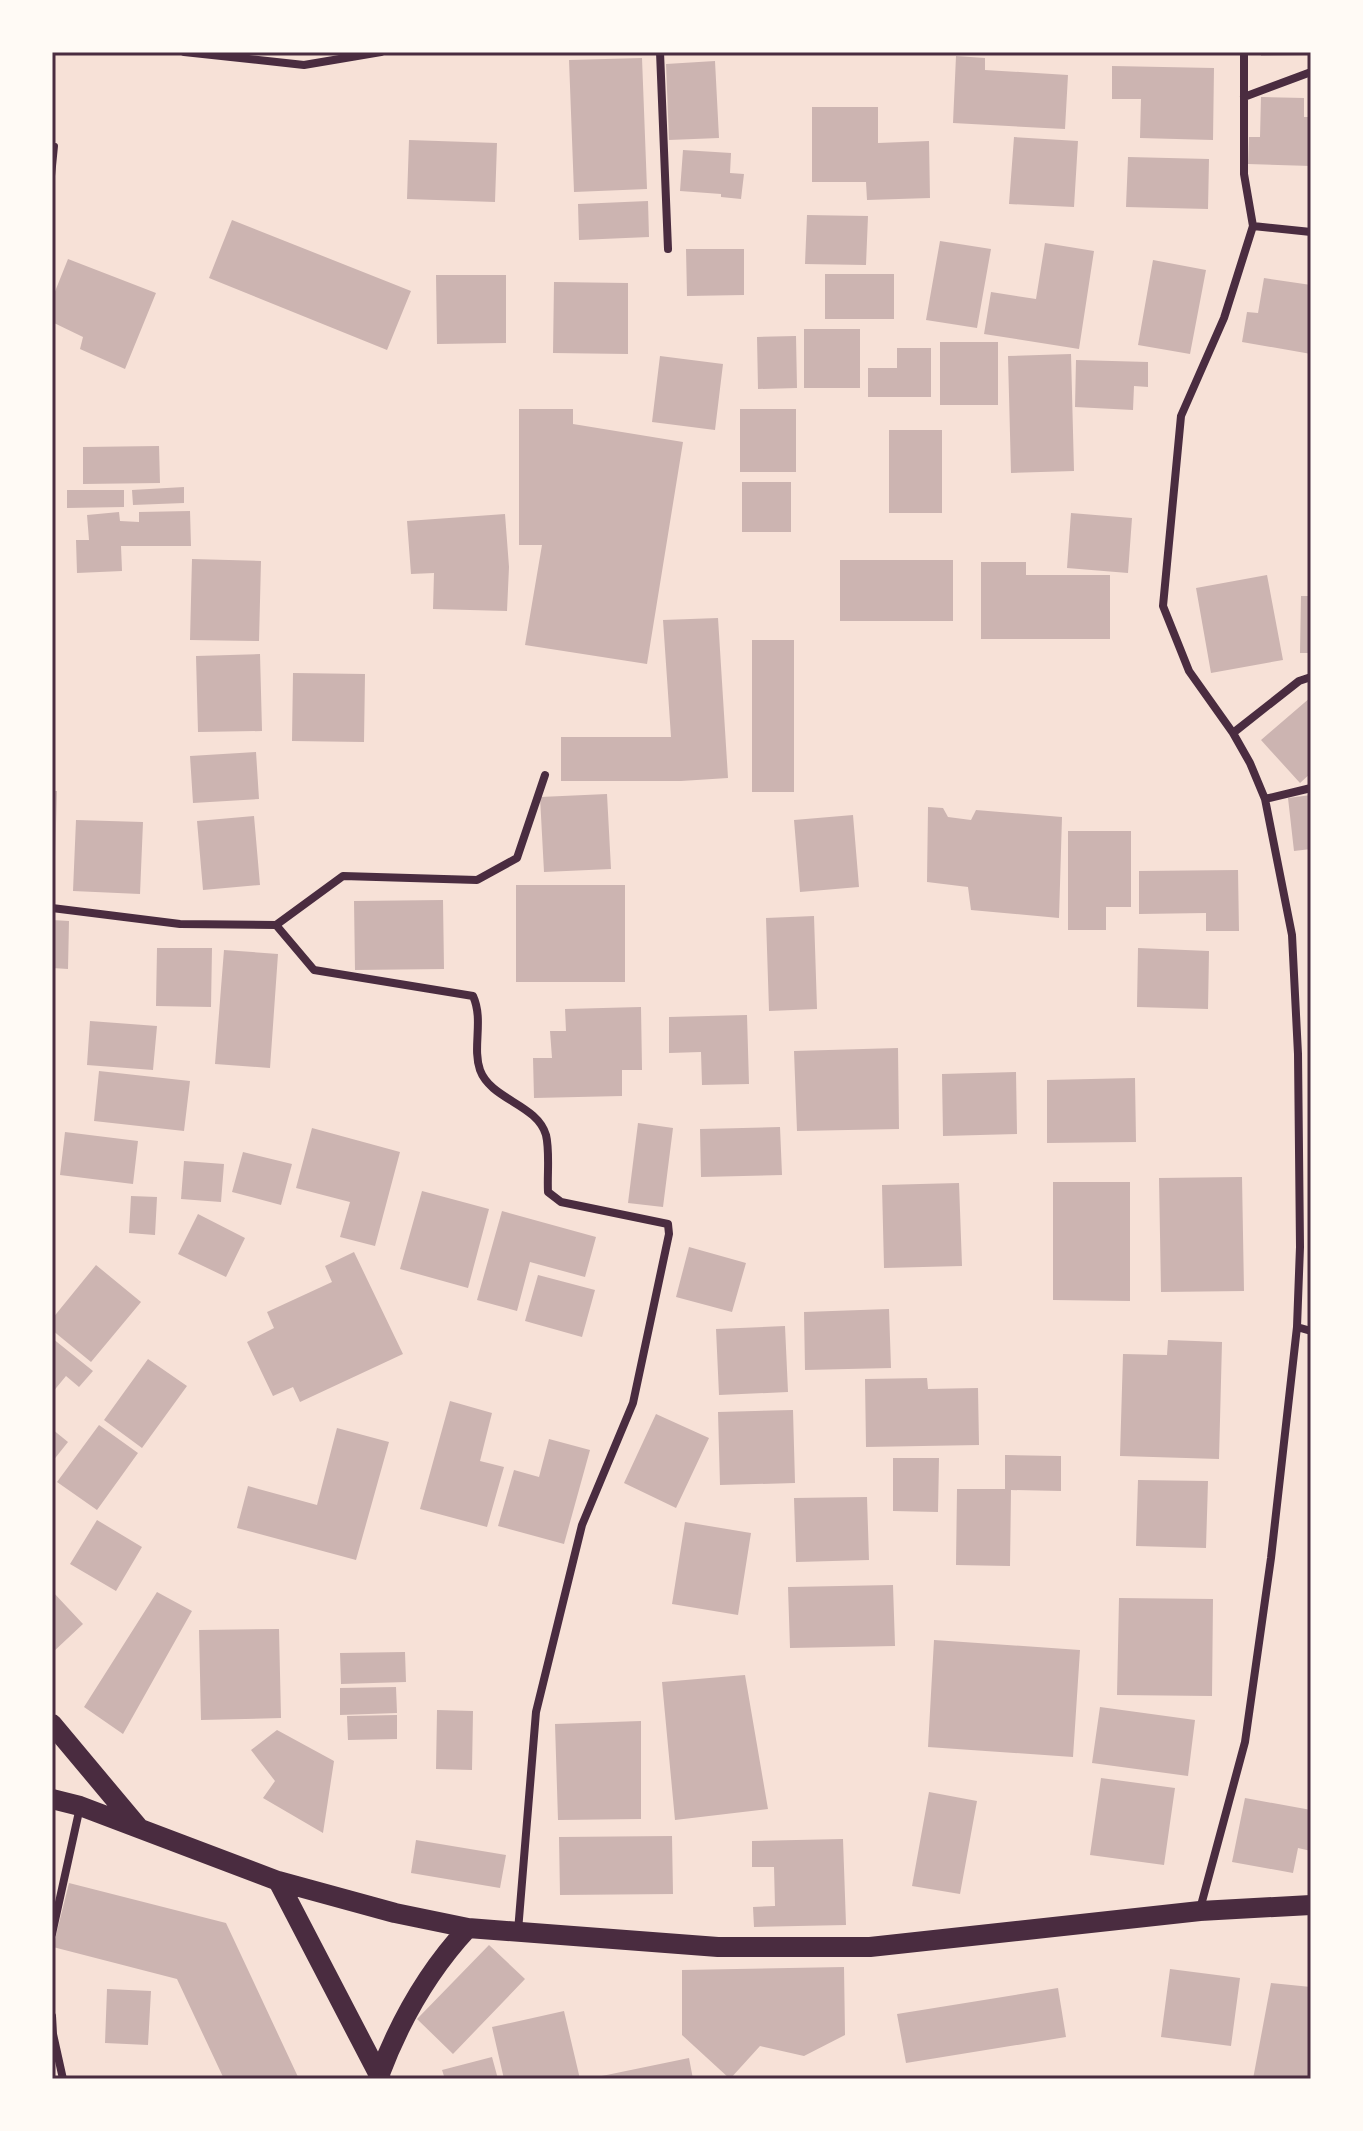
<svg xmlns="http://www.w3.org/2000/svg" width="1363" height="2131" viewBox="0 0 1363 2131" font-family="'Noto Sans',sans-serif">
<rect width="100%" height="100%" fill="#f7e1d7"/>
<!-- building -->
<path fill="#ccb4b1" d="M1261 52H1310V55L1261 56Z
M956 56 985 58V70L1068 75 1065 129 953 123Z
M642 58 647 189 574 192 569 60Z
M715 61 719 138 669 140 666 64Z
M1112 66 1214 68 1213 140 1140 138 1141 99H1112Z
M1261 97 1304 98V117H1311V166L1248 164 1249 137H1260Z
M812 107H878V143L929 141 930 198 867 200 866 182H812Z
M1014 137 1078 141 1074 207 1009 204Z
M409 140 497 143 495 202 407 199Z
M683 150 731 153 730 173 744 174 741 199 721 197V194L680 191Z
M1128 157 1209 159 1208 209 1126 207Z
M648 201 649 237 579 240 578 204Z
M807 215 868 216 866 265 805 264Z
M232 220 411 291 387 350 209 278Z
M940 241 991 249 977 328 926 320Z
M1045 243 1094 251 1079 349 984 334 991 292 1036 299Z
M686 249H744V295L687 296Z
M68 259 156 293 125 369 80 349 83 337 52 322V299Z
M1153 260 1206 270 1190 354 1138 345Z
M825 274H894V319H825Z
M436 275H506V343L437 344Z
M1264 278 1311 285V354L1242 342 1247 312 1258 313Z
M554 282 628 283V354L553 353Z
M804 329H860V388H804Z
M796 336 797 388 758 389 757 337Z
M940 342H998V405H940Z
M897 348H931V397H868V368H897Z
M1071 354 1074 471 1011 473 1008 356Z
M660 356 723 364 715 430 652 422Z
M1076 360 1148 362V387L1134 386 1133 410 1075 407Z
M519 409H573V424L683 442 647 664 525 645 542 545H519Z
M740 409H796V472H740Z
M889 430H942V513H889Z
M159 446 160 483 83 484V447Z
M742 482H791V532H742Z
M184 487V503L133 505 132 490Z
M67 490H124V507L67 508Z
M190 511 191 546H121L122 571 77 573 76 540H89L87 515 119 512 120 521 139 522V512Z
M1071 513 1132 518 1128 573 1067 568Z
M505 514 509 567 507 611 433 609 434 573 411 574 407 521Z
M192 559 261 561 259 641 190 640Z
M840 560H953V621H840Z
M981 562H1026V575H1110V639H981Z
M1267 575 1283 660 1211 673 1196 588Z
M1301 596H1311V653H1300Z
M718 618 728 778 681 781H561V737H671L663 620Z
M752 640H794V792H752Z
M260 654 262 731 198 732 196 656Z
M293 673 365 674 364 742 292 741Z
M1311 697V773L1300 783 1261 740Z
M256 752 259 799 193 803 190 756Z
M52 791H57L55 857H52Z
M607 794 611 869 544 872 540 797Z
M1311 795V849L1294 851 1288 798Z
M928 807 943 808 948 817 971 820 976 810 1062 817 1059 918 971 910 968 887 927 882Z
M853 815 859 887 800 892 794 820Z
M254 816 260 885 203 890 197 821Z
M76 820 143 822 140 894 73 891Z
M1068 831H1131V907H1106V930H1068Z
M1238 870 1239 931H1206V913L1139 914V871Z
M516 885H625V982H516Z
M443 900 444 969 355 970 354 901Z
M814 916 817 1009 769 1011 766 918Z
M52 920 69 921 68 969 52 968Z
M157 948H212L211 1007 156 1006Z
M1138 948 1209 951 1208 1009 1137 1007Z
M224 950 278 954 270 1068 215 1064Z
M641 1007 642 1070H622V1096L534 1098 533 1058H552L550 1031H566L565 1009Z
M747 1015 749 1084 702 1085 701 1052 669 1053V1017Z
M90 1021 157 1026 153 1070 87 1065Z
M898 1048 899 1129 797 1131 794 1051Z
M99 1071 190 1081 184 1131 94 1121Z
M1016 1072 1017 1134 943 1136 942 1074Z
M1135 1078 1136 1142 1047 1143V1080Z
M638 1123 673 1128 663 1207 628 1203Z
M780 1127 782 1175 701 1177 700 1129Z
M312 1128 400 1152 375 1246 340 1237 350 1202 296 1188Z
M65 1132 138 1141 133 1184 60 1175Z
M243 1152 292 1164 281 1205 232 1192Z
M184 1161 224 1164 221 1202 181 1199Z
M1242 1177 1244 1291 1161 1292 1159 1178Z
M1053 1182H1130V1301L1053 1300Z
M959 1183 962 1266 884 1268 882 1185Z
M422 1191 489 1209 468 1288 400 1269Z
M131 1196 157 1197 155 1235 129 1233Z
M502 1211 596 1237 585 1277 530 1262 517 1311 477 1300Z
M198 1214 245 1238 226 1277 178 1254Z
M689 1247 746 1263 732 1312 676 1297Z
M354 1252 403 1354 300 1402 293 1387 273 1396 247 1342 274 1328 267 1312 332 1282 325 1266Z
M96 1265 141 1302 91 1362 52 1330V1319Z
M538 1275 595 1290 582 1337 525 1321Z
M889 1309 891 1368 805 1370 804 1312Z
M785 1326 788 1392 719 1395 716 1329Z
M52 1338 93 1371 79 1387 66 1376 52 1393Z
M1168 1340 1222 1342 1219 1459 1120 1456 1123 1354 1167 1355Z
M148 1359 187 1386 142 1448 104 1420Z
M927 1378 928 1389 978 1388 979 1445 866 1447 865 1379Z
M450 1401 492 1413 480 1461 504 1467 487 1527 420 1509Z
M793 1410 795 1483 720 1485 718 1412Z
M656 1414 709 1438 676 1508 624 1483Z
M99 1425 138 1453 97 1510 57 1482Z
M337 1428 389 1442 356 1560 237 1528 248 1486 317 1505Z
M52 1429 68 1442 52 1462Z
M549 1439 590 1450 564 1544 498 1526 514 1470 539 1477Z
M1005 1455 1061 1456V1491L1011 1490 1010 1566 956 1565 957 1489H1005Z
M893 1458H939L938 1512 893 1511Z
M1138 1480 1208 1481 1206 1548 1136 1546Z
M867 1497 869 1560 796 1562 794 1498Z
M97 1520 142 1547 116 1591 70 1564Z
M685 1522 751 1533 738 1615 672 1604Z
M893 1585 895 1646 790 1648 788 1587Z
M52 1591 83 1624 52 1653Z
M157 1592 192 1611 123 1734 84 1707Z
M1119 1598 1213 1599 1212 1696 1117 1695Z
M279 1629 281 1718 201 1720 199 1630Z
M934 1640 1080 1650 1073 1757 928 1747Z
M405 1652 406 1682 341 1684 340 1653Z
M745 1675 768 1809 675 1820 662 1682Z
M396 1687 397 1713 340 1715V1688Z
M1100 1707 1195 1720 1188 1776 1092 1763Z
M437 1710 473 1711 472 1770 436 1769Z
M397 1715V1739L348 1740 347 1716Z
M641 1721V1819L558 1820 555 1724Z
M277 1730 334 1761 323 1833 263 1798 275 1781 251 1750Z
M1101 1778 1175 1788 1164 1865 1090 1855Z
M929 1792 977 1801 960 1894 912 1886Z
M1245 1798 1311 1810V1851L1298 1848 1293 1873 1232 1862Z
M672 1836 673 1894 560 1895 559 1837Z
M843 1839 846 1925 754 1927 753 1907 775 1906 774 1867H752V1841Z
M416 1840 506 1855 500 1888 411 1873Z
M69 1883 226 1923 299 2079H224L177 1979 53 1947Z
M489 1945 525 1979 453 2054 417 2019Z
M844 1967 845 2035 804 2056 760 2046 730 2079 682 2035V1970Z
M1170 1969 1240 1978 1231 2046 1161 2037Z
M1271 1983 1311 1987V2079H1253Z
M1058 1988 1066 2037 906 2063 897 2014Z
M107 1989 151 1991 148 2045 105 2043Z
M564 2011 580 2079H504L492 2027Z
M492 2057 498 2079H445L442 2070Z
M689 2058 693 2079H592V2078Z"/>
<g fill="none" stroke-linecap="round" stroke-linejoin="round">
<!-- service -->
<path stroke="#4a2c40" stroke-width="6" d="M52 176 55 146"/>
<!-- minor -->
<path stroke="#4a2c40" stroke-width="8" d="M184 52 304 65 381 52
M660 52 668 249
M1244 97 1311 72
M1253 226 1311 232
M1233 733 1299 681 1311 677
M1265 799 1311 788
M52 908 180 924 276 925 314 970 473 996C484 1020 472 1047 480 1070 491 1100 537 1104 546 1135 550 1152 547 1175 548 1192L561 1202 668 1224 669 1234 633 1403 582 1525 536 1712 518 1931
M276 925 343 876 477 880 517 858 545 775
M1297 1327 1311 1331
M1200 1909 1245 1742 1271 1558 1297 1327 1300 1247 1298 1054 1292 935 1265 799 1250 763 1233 733 1189 671 1163 606 1181 416 1224 318 1253 226 1244 174V52
M52 1934 80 1807
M52 2016 53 2034 63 2079"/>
<!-- primary -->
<path stroke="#4a2c40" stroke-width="20" d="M52 1724 139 1828
M52 1799 80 1806 278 1881 395 1913 468 1928 718 1947H870L1200 1911 1311 1905
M278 1881 381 2079
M379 2076C400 2020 427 1972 468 1928"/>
</g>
<!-- border -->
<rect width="1363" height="2131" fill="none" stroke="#fffaf5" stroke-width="108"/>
<rect x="54" y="54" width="1255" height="2023" fill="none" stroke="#4a2c40" stroke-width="3"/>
</svg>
